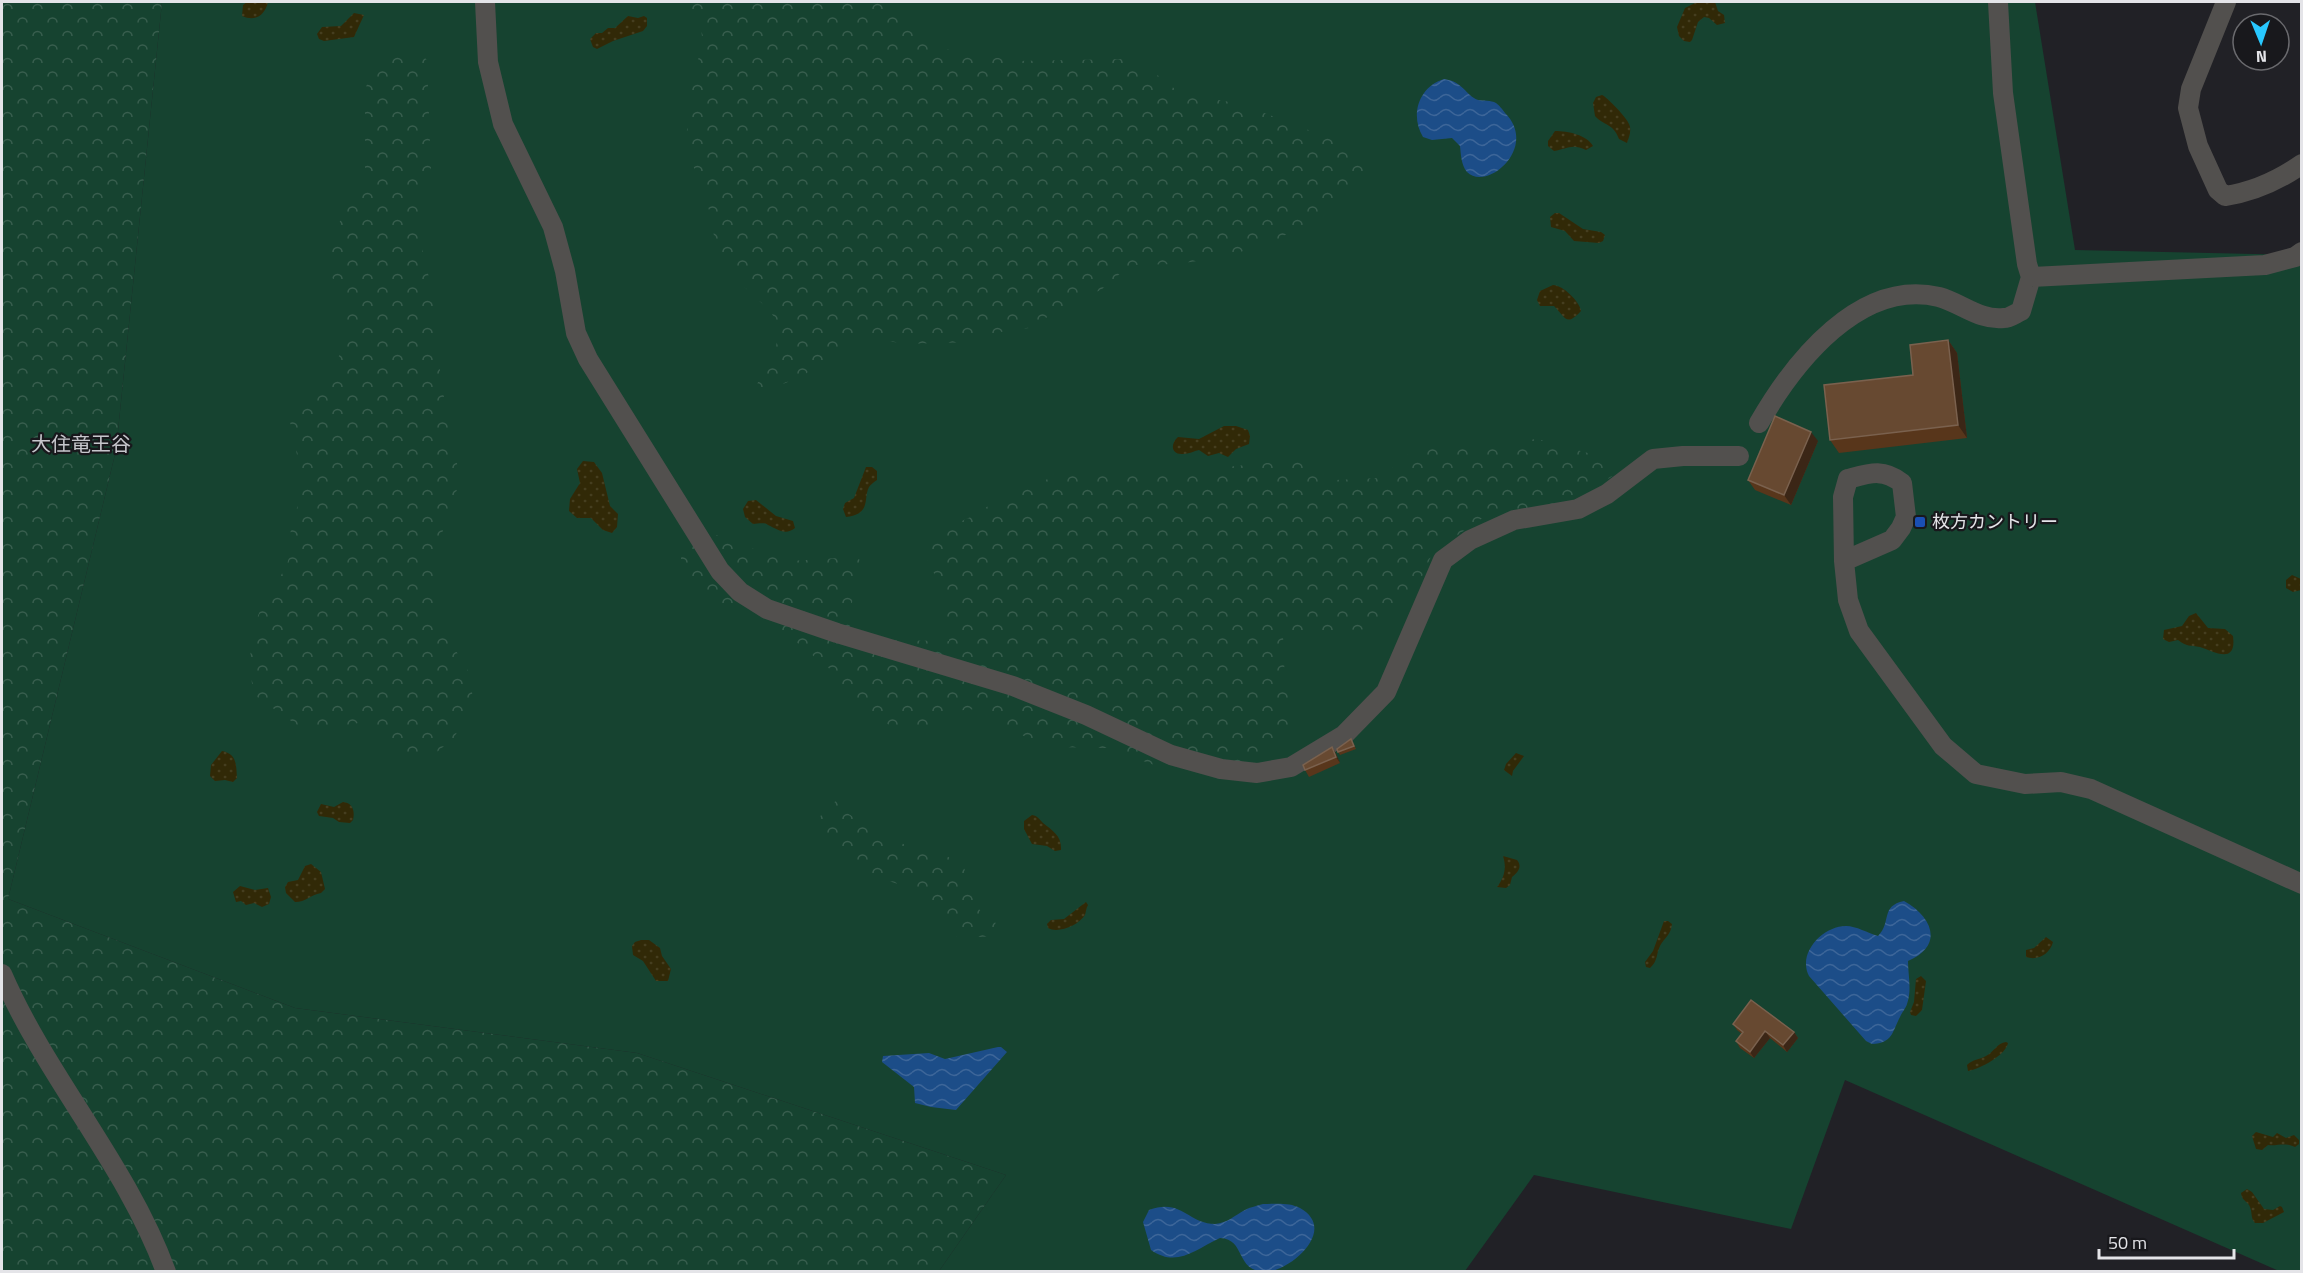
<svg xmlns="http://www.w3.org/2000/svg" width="2303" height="1273" viewBox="0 0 2303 1273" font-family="'Titillium Web','Noto Sans JP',sans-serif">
<defs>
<pattern id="forest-crowns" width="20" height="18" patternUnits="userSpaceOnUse" patternTransform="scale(1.5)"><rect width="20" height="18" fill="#164330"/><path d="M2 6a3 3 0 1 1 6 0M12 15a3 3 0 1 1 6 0" fill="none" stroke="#385e4e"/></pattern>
<pattern id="sand-dots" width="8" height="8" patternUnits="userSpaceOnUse" patternTransform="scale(1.5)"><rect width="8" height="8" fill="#312907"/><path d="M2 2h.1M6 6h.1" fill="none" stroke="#453e1f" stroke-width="1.8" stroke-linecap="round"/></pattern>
<pattern id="water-waves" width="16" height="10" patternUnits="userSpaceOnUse" patternTransform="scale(1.5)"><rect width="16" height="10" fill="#1c4d88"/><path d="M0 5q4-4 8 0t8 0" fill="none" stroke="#3d6699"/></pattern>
</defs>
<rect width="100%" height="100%" fill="#212126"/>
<!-- grass -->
<path fill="#164330" d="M162 2H2035L2075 250 2301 255V1271H2279L1845 1080 1791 1229 1534 1175 1465 1271H939L1006 1175 637 1053 295 1008 8 899 116 450Z"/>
<!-- forest -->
<path fill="url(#forest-crowns)" d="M2 2H162L116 450 8 899 295 1008 637 1053 1006 1175 939 1271 2 1272Z
M687 2H893L912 28 945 49 1017 61 1126 59 1151 70 1180 93 1241 104 1358 149 1370 173 1344 192 1345 197 1338 204 1275 241 1224 257 1177 264 1130 265 1101 290 1076 300 1029 328 1004 331 974 342 903 344 885 340 860 341 832 353 803 376 770 389 761 397 757 396V384L775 355 779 324 769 310 736 279 727 265 714 236 710 213 686 145 690 83 703 45 701 28Z
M382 51 421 54 427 60 431 171 418 200V231L434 299 437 350 450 438 457 463 458 487 446 518 436 558 433 586 434 621 442 636 450 641 470 674 473 701 454 738 432 756 402 757 380 740 371 726 364 722 336 727 297 725 254 695C247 661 249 627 267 597 273 587 281 577 286 566 291 556 289 546 290 535 292 521 298 508 300 495 302 471 295 446 290 422L313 388 332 376 346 336 345 304 332 277 329 247 346 207 363 191 365 181V91L371 70Z
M1537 439 1617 461 1616 474C1598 486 1578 490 1561 504L1481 519 1433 552 1416 590 1380 629 1298 631 1283 636 1285 683 1289 694V727L1281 743 1226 779 1210 778 1189 770 1157 766 1107 748 1054 747 1021 735 1002 723 985 717 976 709 952 711 925 730 899 731 864 710 847 694 831 670 796 642 749 611 711 602 694 585 681 567V549L709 534 723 536 745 547 772 553 790 561 855 557 860 560V567L849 616 850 629 871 640 949 641 946 604 939 584 920 544 922 539 975 515 1007 493 1054 477 1205 469 1299 460 1335 480 1379 478 1402 461 1417 445 1463 446Z
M836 801 842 810 887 837 908 846 936 849 964 867C969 887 973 913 995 921L998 936 958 938 940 920 929 898 898 884 873 876 829 848 818 837 814 825H817L823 810Z"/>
<!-- sand -->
<path fill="url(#sand-dots)" d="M247 2H268C265 15 256 22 242 16L243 5Z
M1697 2H1715L1718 11 1724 15 1725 23 1717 25 1709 18 1704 17 1698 22 1692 40 1690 42 1684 41 1679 36 1677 27 1685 8Z
M354 13 364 15 354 37 324 41 319 39 317 34 322 27 341 26Z
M628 16 638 18 644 16 647 18V26L643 31 613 41 597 49 593 47 590 39 596 33H602L608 28H615Z
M1602 95C1607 97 1627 118 1629 124 1632 130 1629 137 1627 143L1619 139C1613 123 1604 126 1595 116L1593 103 1596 97Z
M1555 131C1568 131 1587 135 1593 146L1586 150C1572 143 1567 149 1554 151L1548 146V141Z
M1555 213H1559L1583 229 1601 232 1605 235 1603 241 1599 243 1574 241 1565 231 1551 227 1550 217Z
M1553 285C1563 285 1580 302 1581 311 1566 327 1566 318 1554 306H1540L1537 300 1540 291Z
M1224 426H1236L1248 430 1250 436 1249 444 1236 449 1228 457 1219 453 1208 456 1199 450C1194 451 1189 454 1183 454 1171 455 1170 444 1178 437L1199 439Z
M583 461 594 462 602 473 610 506 618 514 617 527 612 533 603 530 591 518H577L569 511 570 499 580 483 577 469Z
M866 467H872L877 471V480C874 482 871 484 869 487 863 498 872 514 846 517L843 509 845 503 854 498Z
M756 500 776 516 793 521 795 528C785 536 777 529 768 525 764 522 758 524 753 524L745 517 743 509 748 501Z
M2292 575 2301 579V590L2293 592 2286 588V580Z
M2196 613 2208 628 2225 629 2233 636C2237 666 2213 651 2200 647 2190 645 2187 647 2178 640L2169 642 2163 639 2164 630 2182 626 2189 616Z
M222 751C237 754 236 764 237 778L233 782 225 780 215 781 210 776 211 765Z
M1516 753 1524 756 1513 771 1512 776 1504 770 1506 764Z
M343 802C353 803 355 811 353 820L350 823 339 822 333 818 319 816 317 812 321 804 334 807Z
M1032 815C1038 816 1039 819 1043 823 1053 831 1062 836 1061 850L1055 851 1047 846 1032 844 1024 829V821Z
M1503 856 1517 860C1523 867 1517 873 1512 877L1510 885 1506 888 1497 887C1504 878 1507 868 1503 856Z
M311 864 321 872 325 889 321 893C310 895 306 902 295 902L286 893 285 887 288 882 298 880 305 866Z
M240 886 255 890 268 888 271 897 269 904 262 907 254 903 246 905 241 901 236 902 233 892Z
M1086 902 1088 905C1086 908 1086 912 1085 915 1079 925 1058 934 1048 928L1047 924 1051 920 1064 919Z
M1664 921H1668L1672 924C1671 935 1664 938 1660 946 1656 954 1658 961 1650 968L1646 967 1645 962 1653 951Z
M2046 937 2053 942C2050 954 2038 961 2026 957V950L2034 948Z
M641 940H649L660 948 662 956 671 969 668 981H656L643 961 633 955 632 946 635 942Z
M1921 976 1926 981 1922 1010 1916 1016 1911 1015 1910 1012 1914 1002 1916 979Z
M2006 1042 2008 1043C2006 1055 1980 1069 1968 1071L1967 1065C1973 1059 1979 1060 1986 1056 1994 1052 1997 1043 2006 1042Z
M2256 1132 2273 1137 2277 1133 2286 1138 2294 1135 2299 1140V1144L2295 1147C2284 1142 2279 1146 2268 1145L2262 1150 2256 1149 2252 1136Z
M2247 1189 2252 1192 2264 1209 2273 1210 2280 1206 2282 1207 2284 1212 2263 1223H2255C2250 1218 2253 1212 2249 1205 2245 1200 2242 1200 2241 1193Z"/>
<!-- water -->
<path fill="url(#water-waves)" d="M1444 79C1464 82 1465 95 1478 100 1483 101 1491 100 1496 103 1499 105 1503 110 1505 113 1539 147 1487 192 1467 172 1461 165 1461 154 1460 146L1452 138 1432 140 1423 137C1410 116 1418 87 1444 79Z
M1904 901C1933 917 1944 946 1908 961 1908 975 1912 990 1907 1004 1906 1008 1902 1012 1900 1017 1892 1032 1893 1043 1872 1044L1866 1041 1809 976C1797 953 1823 926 1846 926 1856 926 1868 933 1878 936 1892 922 1880 906 1904 901Z
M998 1047H1001L1007 1052 956 1110 931 1107 915 1103 914 1087 882 1062 883 1056 929 1053 945 1059Z
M1263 1204C1274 1204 1289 1202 1300 1208 1337 1229 1294 1268 1268 1272 1234 1273 1247 1239 1220 1238 1194 1250 1177 1268 1151 1250L1143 1222 1149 1210C1182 1198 1188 1224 1215 1224 1228 1223 1235 1215 1245 1210 1250 1207 1257 1206 1263 1204Z"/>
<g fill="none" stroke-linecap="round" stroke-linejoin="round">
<!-- minor -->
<path stroke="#52504e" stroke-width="20" d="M485 2 488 62 503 124 553 227 565 271 576 333 588 359 720 571 740 592 767 609 837 633 1013 686 1086 715 1171 755 1221 769 1257 773 1291 767 1344 735 1386 692 1443 560 1470 540 1514 520 1578 509 1607 494 1653 459 1683 456H1739
M2226 2 2191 89 2188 108 2198 146 2218 190 2225 196C2253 192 2279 180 2302 164
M2031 277 2265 265 2295 257 2302 252
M1759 423C1794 362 1860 278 1939 297 1961 303 1980 321 2004 318 2010 318 2016 313 2021 311L2031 277 2027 264 2003 93 1998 2
M1844 561 1892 540 1901 528 1906 517 1902 483C1883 468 1870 473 1848 479L1843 497 1844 561 1848 600 1859 631 1943 746 1976 774 2025 784 2061 782 2091 789 2302 884
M2 974C47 1078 127 1165 166 1272"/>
</g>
<!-- wall -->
<path fill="#58361b" d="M1948 340 1957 353 1967 438 1839 453 1830 440 1913 375Z
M1818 441 1791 505 1755 490 1748 480Z
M1351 739 1356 749 1340 755 1338 752Z
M1332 747 1336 754 1340 763 1309 777 1305 770Z
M1733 1024 1794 1032 1798 1038 1787 1052 1770 1038 1754 1058 1740 1048 1736 1041 1742 1034 1737 1030Z"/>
<!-- shaded-wall -->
<path fill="#3b2616" d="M1948 340 1957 353 1967 438 1958 425Z
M1811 432 1818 441 1791 505 1784 495Z
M1332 747 1336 754 1340 763 1336 757Z
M1765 1031 1770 1038 1754 1058 1750 1052Z
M1794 1032 1798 1038 1787 1052 1783 1045Z"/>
<!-- building -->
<path fill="#674931" stroke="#7a614e" stroke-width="1.5" d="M1948 340 1958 425 1830 440 1824 385 1913 375 1910 345Z
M1775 416 1811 432 1784 495 1748 480Z
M1351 739 1354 746 1338 752 1337 749Z
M1332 747 1336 757 1305 770 1303 765Z
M1751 1000 1794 1032 1783 1045 1765 1031 1750 1052 1736 1041 1743 1032 1733 1024Z"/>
<!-- markers -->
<rect fill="#1a4fb4" stroke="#18181c" stroke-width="2" x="1914" y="516" width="12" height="12" rx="3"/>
<g text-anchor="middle" stroke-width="4.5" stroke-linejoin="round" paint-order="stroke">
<!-- poi labels -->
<g font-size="18" fill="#e4e4e8" stroke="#18181c" text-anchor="start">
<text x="1932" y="528">枚方カントリー</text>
</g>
<!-- neighbourhood labels -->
<g font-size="20" fill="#c6c6cc" stroke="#18181c">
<text x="81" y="451">大住竜王谷</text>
</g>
</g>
<!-- border -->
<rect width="2303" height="1273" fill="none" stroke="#e4e4e8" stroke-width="6"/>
<!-- north arrow -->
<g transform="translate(2261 42) rotate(178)"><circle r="28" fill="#18181c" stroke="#6a6a6e" stroke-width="1.5"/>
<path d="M0-4.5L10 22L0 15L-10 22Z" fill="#28c8ff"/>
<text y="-9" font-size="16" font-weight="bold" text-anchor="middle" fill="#e4e4e8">N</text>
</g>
<!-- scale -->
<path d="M2099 1249v9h135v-9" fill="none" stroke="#e4e4e8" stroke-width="3"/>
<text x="2108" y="1249" font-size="18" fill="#e4e4e8" stroke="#18181c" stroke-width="4.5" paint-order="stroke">50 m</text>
</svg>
